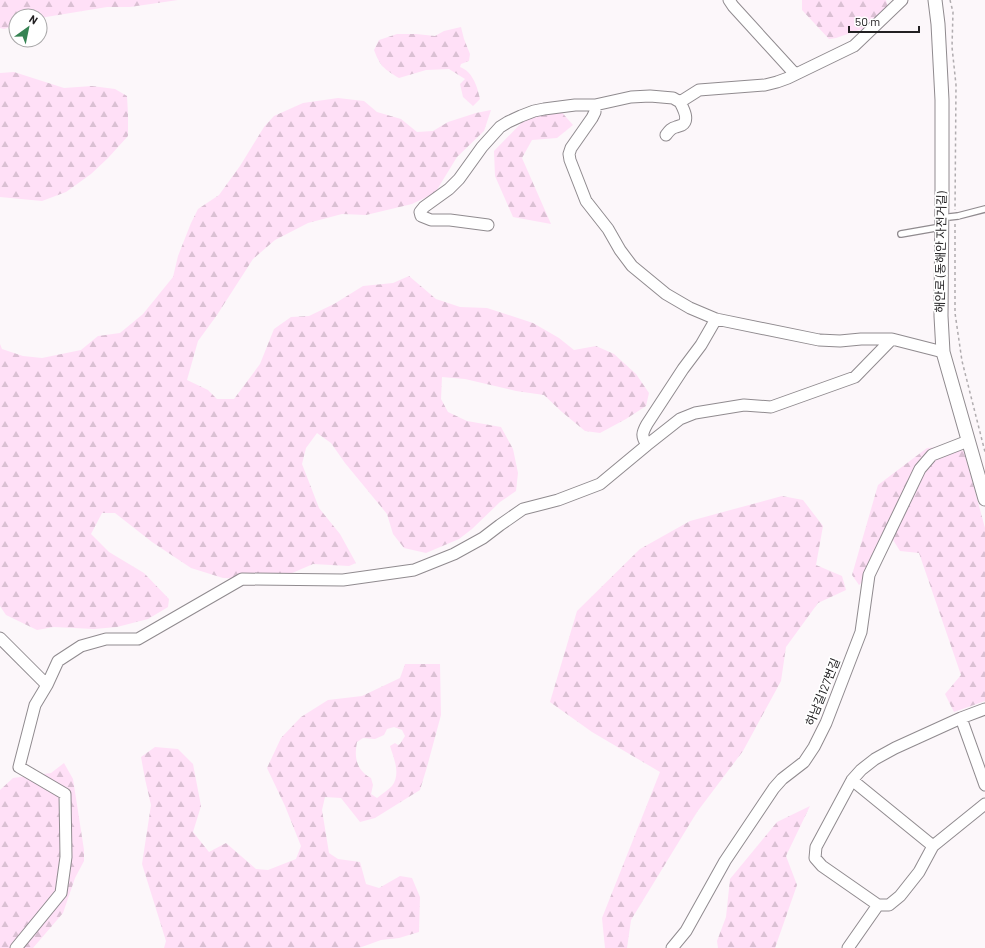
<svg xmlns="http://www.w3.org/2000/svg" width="985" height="948" viewBox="0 0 985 948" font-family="Barlow,'Noto Sans KR',sans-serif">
<defs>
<pattern id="forest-firs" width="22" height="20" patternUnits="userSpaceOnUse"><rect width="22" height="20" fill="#ffe0f7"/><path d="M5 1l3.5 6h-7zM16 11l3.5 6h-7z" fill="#dac0d3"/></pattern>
</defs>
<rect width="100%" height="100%" fill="#fcf7fa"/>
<!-- forest -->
<path fill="url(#forest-firs)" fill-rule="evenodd" d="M0 0H178L130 7H107L40 18V16H16V25L4 29 0 28Z
M802 0H886L890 15 878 28 859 30 836 38 829 39 802 10Z
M461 27 464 39 470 54 469 61 461 64 460 67C463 68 466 70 468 72 475 79 478 90 480 99L473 106 463 97 460 84 465 79 449 69 426 70 399 78C384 69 380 66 374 50L379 40 397 34H416L435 36 444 31Z
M14 72 64 88 92 86 115 89 127 96 128 114V136L108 158 91 174 66 192 42 201 0 197V73Z
M338 98 364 101 377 112 401 119 417 132 433 131 448 122 476 113 491 110 484 131 457 157 435 193 412 204 366 215 342 214 308 223 275 240 253 259 217 315 198 341 187 380 208 390 217 399H234L260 364 274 329 291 317 309 316 334 304 363 286 393 283 409 276 436 299 460 307 487 308 533 323 559 338 574 350 596 346 614 354 636 374 649 393 646 406 626 419 600 433 585 431 562 412 544 395 516 391 465 379 442 377 441 399 448 412 467 421 501 427 513 449 518 473 516 491 500 502 472 529 459 539 426 553 404 548 393 534 387 514 345 463 331 443 317 433 306 448 302 464 319 508 340 534 356 563 349 566 313 564 276 580 223 578 191 568 152 542 115 513H102L91 534 109 552 144 573 169 599 168 607 148 619 117 627 94 629 54 627 37 630 6 615 0 606V344L2 349 23 356 42 358 81 350 98 336 120 333 143 314 173 277 178 256 191 223 198 209 219 195 240 166 264 127 274 116 303 103Z
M559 109 573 125 557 138 532 140 522 158 551 224 513 217 495 176 494 151 534 110Z
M951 446 964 451 985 528V701L954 712 945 694 961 675 919 553 900 551 890 535 869 575 859 585 852 575 878 485 927 448Z
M782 496 803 500 823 526 816 565 842 576 846 590 818 603 786 647 781 681 743 751 697 812 631 920 627 948H605L602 918 660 772 592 732 550 702 577 611 640 549 690 521Z
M405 664H440L441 715 427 767 420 790 375 818 360 822 341 798 325 797 322 810 329 853 338 859 360 862 366 884 379 888 400 876 412 878 420 897 419 932 399 938 381 940 359 948H164L166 941 142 864 151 805 145 779 141 757 155 747 178 749 193 764 201 806 193 832 209 852 226 843 256 869 268 870 296 859 301 846 285 806 267 768 281 738 301 717 328 700 362 696 400 678ZM394 727 402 730 405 736 400 744 398 745 395 743 390 746C394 759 401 774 392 786 388 790 382 794 377 798L371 794 373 785 371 778C356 770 354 757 357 742L363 738 375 739 384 735 387 729Z
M64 763 73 779 84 850V861L75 878 63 913 33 948H0V790L13 778 51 773Z
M810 806 786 856 797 885 775 948H718L717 941 726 917 730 879 777 822Z"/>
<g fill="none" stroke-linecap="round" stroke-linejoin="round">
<defs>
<path id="service" d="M958 216 985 209
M901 234 941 227"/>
<path id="minor" d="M729 0 733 6 795 74
M680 102 699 90 765 85 777 82 788 78 854 46 902 0
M595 105V112L592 118 571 148 569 154 570 160 586 201 608 229 620 250 632 266 666 294 690 308 716 319
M488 225 450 220H431L421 216 420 212 424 207 449 189 459 179 482 147 500 127 508 122 521 116 534 111 544 109 575 105H595L631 97 650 96 673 98 680 102C683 108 690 120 682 125 682 125 676 127 676 127 671 128 669 131 666 135
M647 445C641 436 642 433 647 424L683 369 701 345 716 319 819 340 840 341 861 339H892
M0 638 47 685
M961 718 985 785
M852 780 933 846
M878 905H889L900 896 919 872 933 846 985 804
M16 948 61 893 66 857 65 794 19 767 35 705 47 685 58 661 81 646 106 639H138L242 579 343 580 414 570 454 554 483 538 500 525 523 509 558 500 600 484 647 445 680 419 695 413 744 405 771 407 855 377 892 339 943 352
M672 948 686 931 725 861 774 788 782 779 804 762 814 747 826 723 861 632 869 575 920 469 932 455 968 441
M848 948 878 905 822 866 815 858 816 847 852 780 861 770 875 759 895 748 961 718 985 709"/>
<path id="tertiary" d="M935 0 938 24 942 100V191L941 316 943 352 985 499"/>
</defs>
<!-- service casing -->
<use href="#service" stroke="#908b8f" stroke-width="8"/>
<!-- minor casing -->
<use href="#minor" stroke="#908b8f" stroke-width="13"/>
<!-- tertiary casing -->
<use href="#tertiary" stroke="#908b8f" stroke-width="15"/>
<!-- path -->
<path stroke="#b0acaf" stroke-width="1.5" stroke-dasharray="3 3" stroke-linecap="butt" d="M950 0 953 12 952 47 956 85 955 210
M955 224V313L962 361 985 452"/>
<!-- service -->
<use href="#service" stroke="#fff" stroke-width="5.5"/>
<!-- minor -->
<use href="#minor" stroke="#fff" stroke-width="11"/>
<!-- tertiary -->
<use href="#tertiary" stroke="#fff" stroke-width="13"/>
<defs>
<path id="service-bridge" d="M949 217 958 216"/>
</defs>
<!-- service-bridge casing -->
<use href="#service-bridge" stroke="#908b8f" stroke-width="8" stroke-linecap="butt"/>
<!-- service-bridge -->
<use href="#service-bridge" stroke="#fff" stroke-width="5.5"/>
</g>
<g text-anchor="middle" stroke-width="3.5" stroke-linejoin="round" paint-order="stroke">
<!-- street labels -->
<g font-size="12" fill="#222022" stroke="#fff">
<text transform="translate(941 252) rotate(-89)" y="4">해안로 (동해안 자전거길)</text>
<text transform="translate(823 692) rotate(-68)" y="4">하남길127번길</text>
</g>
</g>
<!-- north arrow -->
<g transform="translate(28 28) rotate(33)"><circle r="19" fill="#ffffff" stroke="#a7a6a7"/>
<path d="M0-3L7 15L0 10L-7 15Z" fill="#368353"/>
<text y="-6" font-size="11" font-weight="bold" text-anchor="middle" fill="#222022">N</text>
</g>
<!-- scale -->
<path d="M849 26v6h70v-6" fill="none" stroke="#222022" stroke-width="2"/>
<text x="855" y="26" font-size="12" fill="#222022" stroke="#ffffff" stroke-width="3" paint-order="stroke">50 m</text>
</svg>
